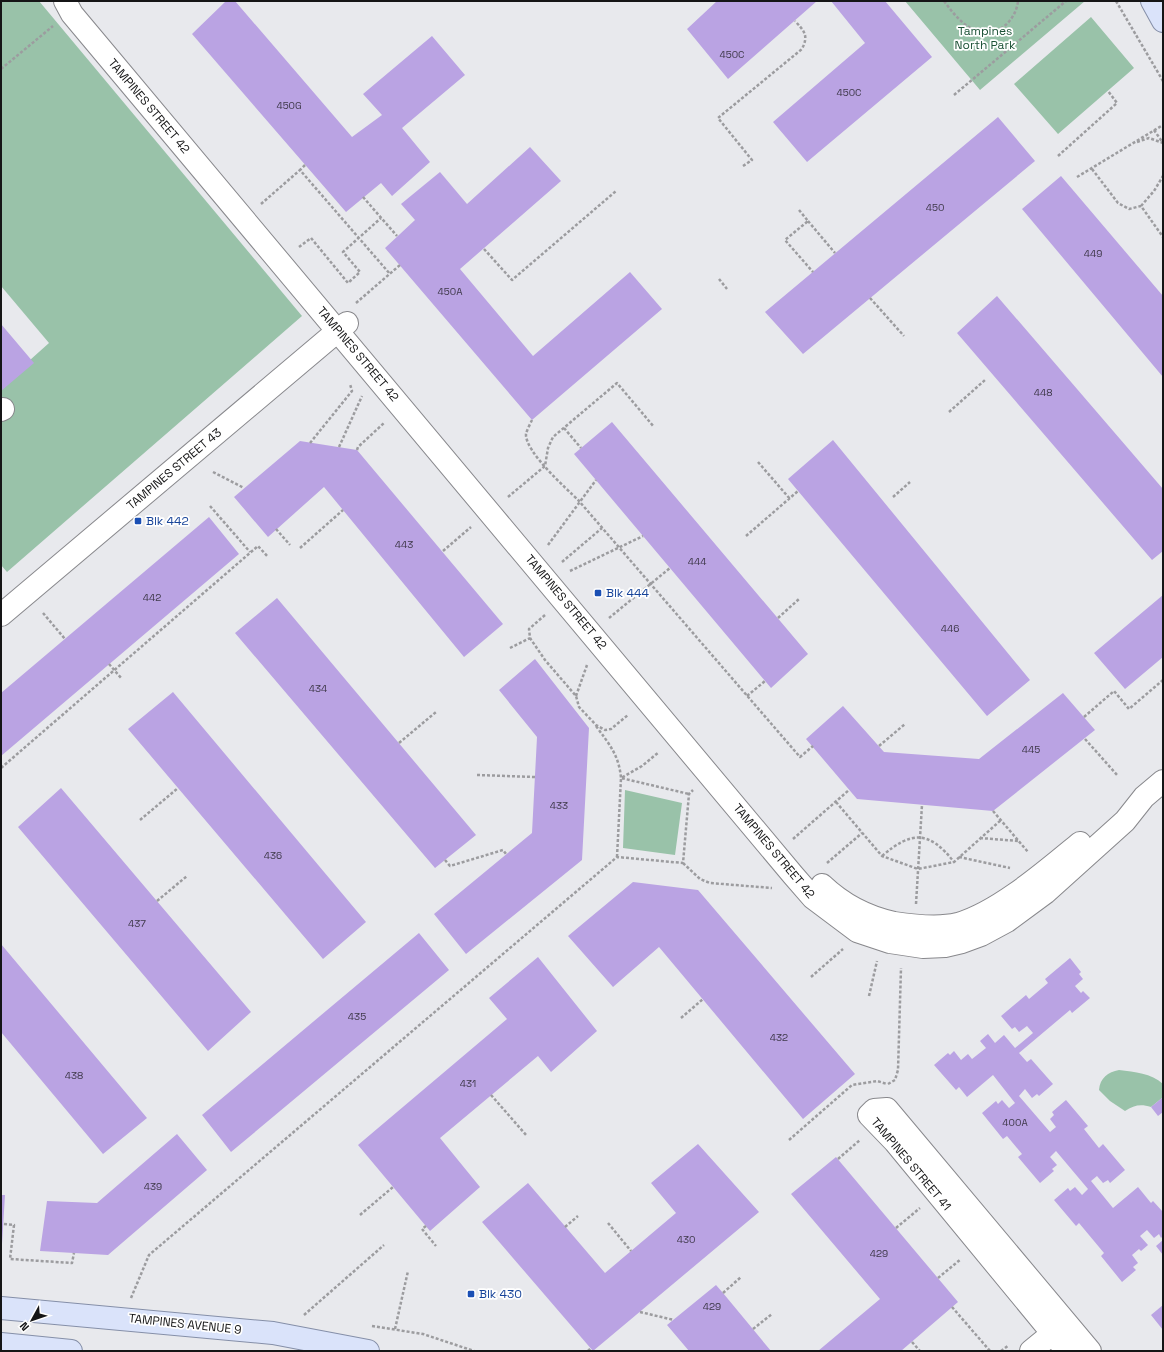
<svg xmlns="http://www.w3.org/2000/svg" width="1164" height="1352" viewBox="0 0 1164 1352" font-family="'Space Grotesk',sans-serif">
<rect width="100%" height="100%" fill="#e8e9ed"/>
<!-- green -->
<path fill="#99c2a9" d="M1 1H39L302 316 7 572 1 565V386L49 343 1 286Z
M905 1H1085L980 90Z
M1091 17 1134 68 1058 134 1014 84Z
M625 790 682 803 675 855 623 848Z
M1119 1070C1135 1072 1151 1073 1163 1084L1162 1098 1151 1107C1141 1104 1134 1105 1125 1111L1110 1101 1099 1090C1100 1078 1108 1072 1119 1070Z"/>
<!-- building -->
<path fill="#baa3e3" d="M226 1H235L352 137 382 115 363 94 432 36 465 75 402 128 430 162 392 196 381 183 346 212 192 34Z
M717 1H817L728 79 687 29Z
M831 1H885L932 57 807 162 773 122 865 43Z
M998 117 1035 161 803 354 765 312Z
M530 147 561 181 460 269 533 356 630 272 662 309 532 420 385 248 415 220 401 204 440 172 467 204Z
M1061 176 1163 296V377L1022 209Z
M997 296 1163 489V551L1152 560 957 333Z
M1 324 34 363 1 391Z
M612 422 808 654 771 688 574 454Z
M833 440 1030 680 987 716 788 479Z
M300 441 357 450 503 624 464 657 324 487 268 537 234 497Z
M209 517 239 554 1 756V693Z
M1163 595V657L1125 689 1094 653Z
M277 598 476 835 435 868 235 633Z
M535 659 589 728 582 860 466 954 434 914 532 833 537 737 499 690Z
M173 692 366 922 323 959 128 729Z
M1063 693 1095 730 993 811 857 799 806 739 843 706 884 752 979 759Z
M61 788 251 1012 208 1051 18 827Z
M633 882 698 890 855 1074 803 1119 659 947 613 987 568 936Z
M419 933 449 970 231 1152 202 1115Z
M1 944 147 1118 103 1154 1 1032Z
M538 957 597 1031 551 1072 538 1056 440 1138 480 1187 430 1231 358 1145 507 1019 489 998Z
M1070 958 1081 972 1079 974 1083 979 1075 986 1081 993 1083 991 1090 998 1072 1013 1070 1010 1019 1053 1027 1062 1031 1059 1053 1084 1039 1096 1037 1094 1032 1098 1025 1089 1019 1096 1050 1132 1056 1127 1050 1119 1054 1115 1052 1112 1066 1100 1088 1126 1084 1129 1099 1148 1103 1144 1125 1170 1110 1183 1108 1180 1103 1183 1097 1176 1091 1181 1113 1208 1138 1187 1151 1203 1153 1201 1163 1212V1236L1161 1238 1159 1234 1154 1238 1147 1230 1140 1236 1148 1245 1141 1251 1139 1249 1132 1255 1138 1263 1133 1267 1136 1270 1122 1282 1101 1256 1104 1253 1079 1223 1076 1226 1054 1200 1068 1188 1070 1191 1075 1187 1082 1195 1088 1189 1056 1151 1050 1157 1057 1165 1052 1169 1054 1171 1040 1183 1018 1157 1022 1154 1007 1136 1003 1139 982 1113 996 1101 998 1104 1002 1100 1009 1108 1015 1103 993 1075 967 1097 959 1087 956 1090 934 1065 948 1053 950 1055 954 1051 961 1060 968 1054 972 1059 986 1048 980 1041 988 1034 995 1043 1004 1035 1015 1048 1033 1033 1027 1026 1019 1032 1015 1027 1012 1029 1001 1016 1026 995 1029 999 1048 983 1045 979Z
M1162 1098 1163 1112 1158 1116 1151 1107Z
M177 1134 207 1170 108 1255 40 1251 47 1201 97 1203Z
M698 1144 759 1212 593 1351 482 1222 528 1183 605 1273 676 1213 651 1183Z
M836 1157 958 1302 901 1351H818L880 1299 791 1194Z
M1 1195H5L2 1244H1Z
M1163 1240V1255L1156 1246Z
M716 1285 723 1293 771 1351H689L667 1325Z
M1163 1305V1330L1151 1315Z"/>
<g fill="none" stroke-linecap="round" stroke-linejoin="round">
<defs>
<path id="minor" d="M65 1 72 14 793 875 813 898 857 931 890 942 923 947 945 946 962 942 981 935 1007 921 1045 893 1125 821 1144 797 1163 781
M1 410 3 409
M1 615 347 323
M822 885C843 905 866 917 894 923 914 926 938 929 958 924 999 912 1047 870 1080 843
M1031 1351 1064 1324
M1067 1351 895 1142 869 1115 874 1110 887 1109 1090 1351"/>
<path id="major" d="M1152 1 1163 21
M1 1308 273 1333 368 1351
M1 1344 71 1351"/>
</defs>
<!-- minor casing -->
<use href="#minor" stroke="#88888c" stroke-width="24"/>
<!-- major casing -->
<use href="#major" stroke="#858fa8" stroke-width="24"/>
<!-- path -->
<path stroke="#9c9c9f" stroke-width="2.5" stroke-dasharray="3 2" stroke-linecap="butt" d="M944 1C952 12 960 22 972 29 993 42 1016 22 1018 1
M1116 1 1163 81
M1 69 53 26
M954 95 1066 1
M1154 130 1163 143
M1137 142 1149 138 1163 143
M1058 156 1117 103 1108 91
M305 165 300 170 390 274
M743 166 752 160 718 118 802 49C809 35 804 31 795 21
M1092 169 1118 203 1129 209 1141 206 1163 237
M1077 177 1163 125
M363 197 397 236
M261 204 300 170
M1141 206 1154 191 1163 176
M799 210 808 221 785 240 813 272
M808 221 835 253
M299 247 311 238 348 283 360 272 343 252 381 218
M484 249 512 280 616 191
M719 279 727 289
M870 298 904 336
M356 303 400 265
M949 412 985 380
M532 420C530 424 527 430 526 434 525 452 566 488 579 501L800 757 813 746
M564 428 581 448
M310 443 352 391 350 384
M339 447 362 396
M357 450 358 447 384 423
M758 462 790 499
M213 472 244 488
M508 497 545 466 548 448 553 437 617 383 654 427
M893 497 910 482
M210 506 250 552
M276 529 290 545
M746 536 798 491
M548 545 596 480
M300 548 343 510
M443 551 471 527
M562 562 602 528
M570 571 643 536
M43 613 65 639
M545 615 529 629 530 638 545 660 576 696 579 707 596 725 605 730 611 729 628 715
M609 618 670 568
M778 618 799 599
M510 648 530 638
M109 664 122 679
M576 696 587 665
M747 696 765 681
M1084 717 1114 691 1129 709 1163 680
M596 726C609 744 619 755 621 778L642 766 659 752
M1085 739 1118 776
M399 743 436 712
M879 746 905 724
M1 768 258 546 268 557
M477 775 535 777
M836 802 882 856 918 869 954 862 1001 820
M993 811 1028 852
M140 820 178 788
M980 838 1019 841
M793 839 849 790
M882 856C911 831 929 830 954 862
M617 857 621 778 689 794
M959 857 1010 868
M445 860 450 866 503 850 506 854
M683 863 700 879 710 883 772 888
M827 863 862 833
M157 901 187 876
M916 904 922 805
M811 977 843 949
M869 996 877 961
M681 1018 703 999
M888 1084 895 1080 898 1070 901 968
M491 1095 527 1136
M789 1140 852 1085 877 1081 887 1084
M838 1159 860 1140
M360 1215 393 1187
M608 1223 631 1251
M4 1224 14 1225 10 1259 72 1263 74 1253
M426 1226 422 1229 436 1246
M565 1227 578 1216
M896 1228 920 1208
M938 1278 961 1259
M723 1293 741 1277
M131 1298 149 1255 617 857 683 863 689 794 693 790
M952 1307 990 1351
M640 1312 674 1320
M304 1315 384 1245
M372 1326 423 1334 474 1351
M395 1329 408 1271
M753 1329 772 1314
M912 1342 920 1351
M588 1351 591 1348
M1001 1351 1009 1345"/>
<!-- minor -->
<use href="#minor" stroke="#fff" stroke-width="22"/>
<!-- major -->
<use href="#major" stroke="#dae3fa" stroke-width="22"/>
</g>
<!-- markers -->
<g fill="#1a4fb4" stroke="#fff" stroke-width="1.5">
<rect x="134" y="517" width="8" height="8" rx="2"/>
<rect x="594" y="589" width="8" height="8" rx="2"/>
<rect x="467" y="1290" width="8" height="8" rx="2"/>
</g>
<g text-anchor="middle" stroke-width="3.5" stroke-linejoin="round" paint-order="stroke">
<!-- number labels -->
<g font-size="10" fill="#3e3849">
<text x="732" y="58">450C</text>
<text x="849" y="96">450C</text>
<text x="289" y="109">450G</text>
<text x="935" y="211">450</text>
<text x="1093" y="257">449</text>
<text x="450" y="295">450A</text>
<text x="1043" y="396">448</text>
<text x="404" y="548">443</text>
<text x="697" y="565">444</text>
<text x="152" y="601">442</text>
<text x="950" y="632">446</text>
<text x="318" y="692">434</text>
<text x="1031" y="753">445</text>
<text x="559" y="809">433</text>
<text x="273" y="859">436</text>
<text x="137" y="927">437</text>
<text x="357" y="1020">435</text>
<text x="779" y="1041">432</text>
<text x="74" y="1079">438</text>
<text x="468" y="1087">431</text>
<text x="1015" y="1126">400A</text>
<text x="153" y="1190">439</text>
<text x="686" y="1243">430</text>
<text x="879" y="1257">429</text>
<text x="712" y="1310">429</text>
</g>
<!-- park labels -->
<g font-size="12" fill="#1d5237" stroke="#fff">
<text x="985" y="35">Tampines<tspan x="985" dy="14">North Park</tspan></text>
</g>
<!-- street labels -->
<g font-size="12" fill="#151516" stroke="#fff">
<text transform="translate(149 106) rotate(50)" y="4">TAMPINES STREET 42</text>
<text transform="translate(358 354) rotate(50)" y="4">TAMPINES STREET 42</text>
<text transform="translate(174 469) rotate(-40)" y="4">TAMPINES STREET 43</text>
<text transform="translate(566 602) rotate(50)" y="4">TAMPINES STREET 42</text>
<text transform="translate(774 851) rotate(50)" y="4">TAMPINES STREET 42</text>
<text transform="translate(911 1164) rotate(50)" y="4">TAMPINES STREET 41</text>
<text transform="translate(185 1324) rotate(6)" y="4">TAMPINES AVENUE 9</text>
</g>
<!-- transit labels -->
<g font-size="12" fill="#164399" stroke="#fff" text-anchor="start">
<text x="146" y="525">Blk 442</text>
<text x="606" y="597">Blk 444</text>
<text x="479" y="1298">Blk 430</text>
</g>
</g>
<!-- border -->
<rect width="1164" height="1352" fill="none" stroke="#151516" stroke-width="4"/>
<!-- north arrow -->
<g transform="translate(32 1320) rotate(230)" stroke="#ffffff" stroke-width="3" paint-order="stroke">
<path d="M0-3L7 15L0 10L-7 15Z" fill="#151516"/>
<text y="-6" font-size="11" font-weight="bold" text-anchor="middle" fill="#151516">N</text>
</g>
</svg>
